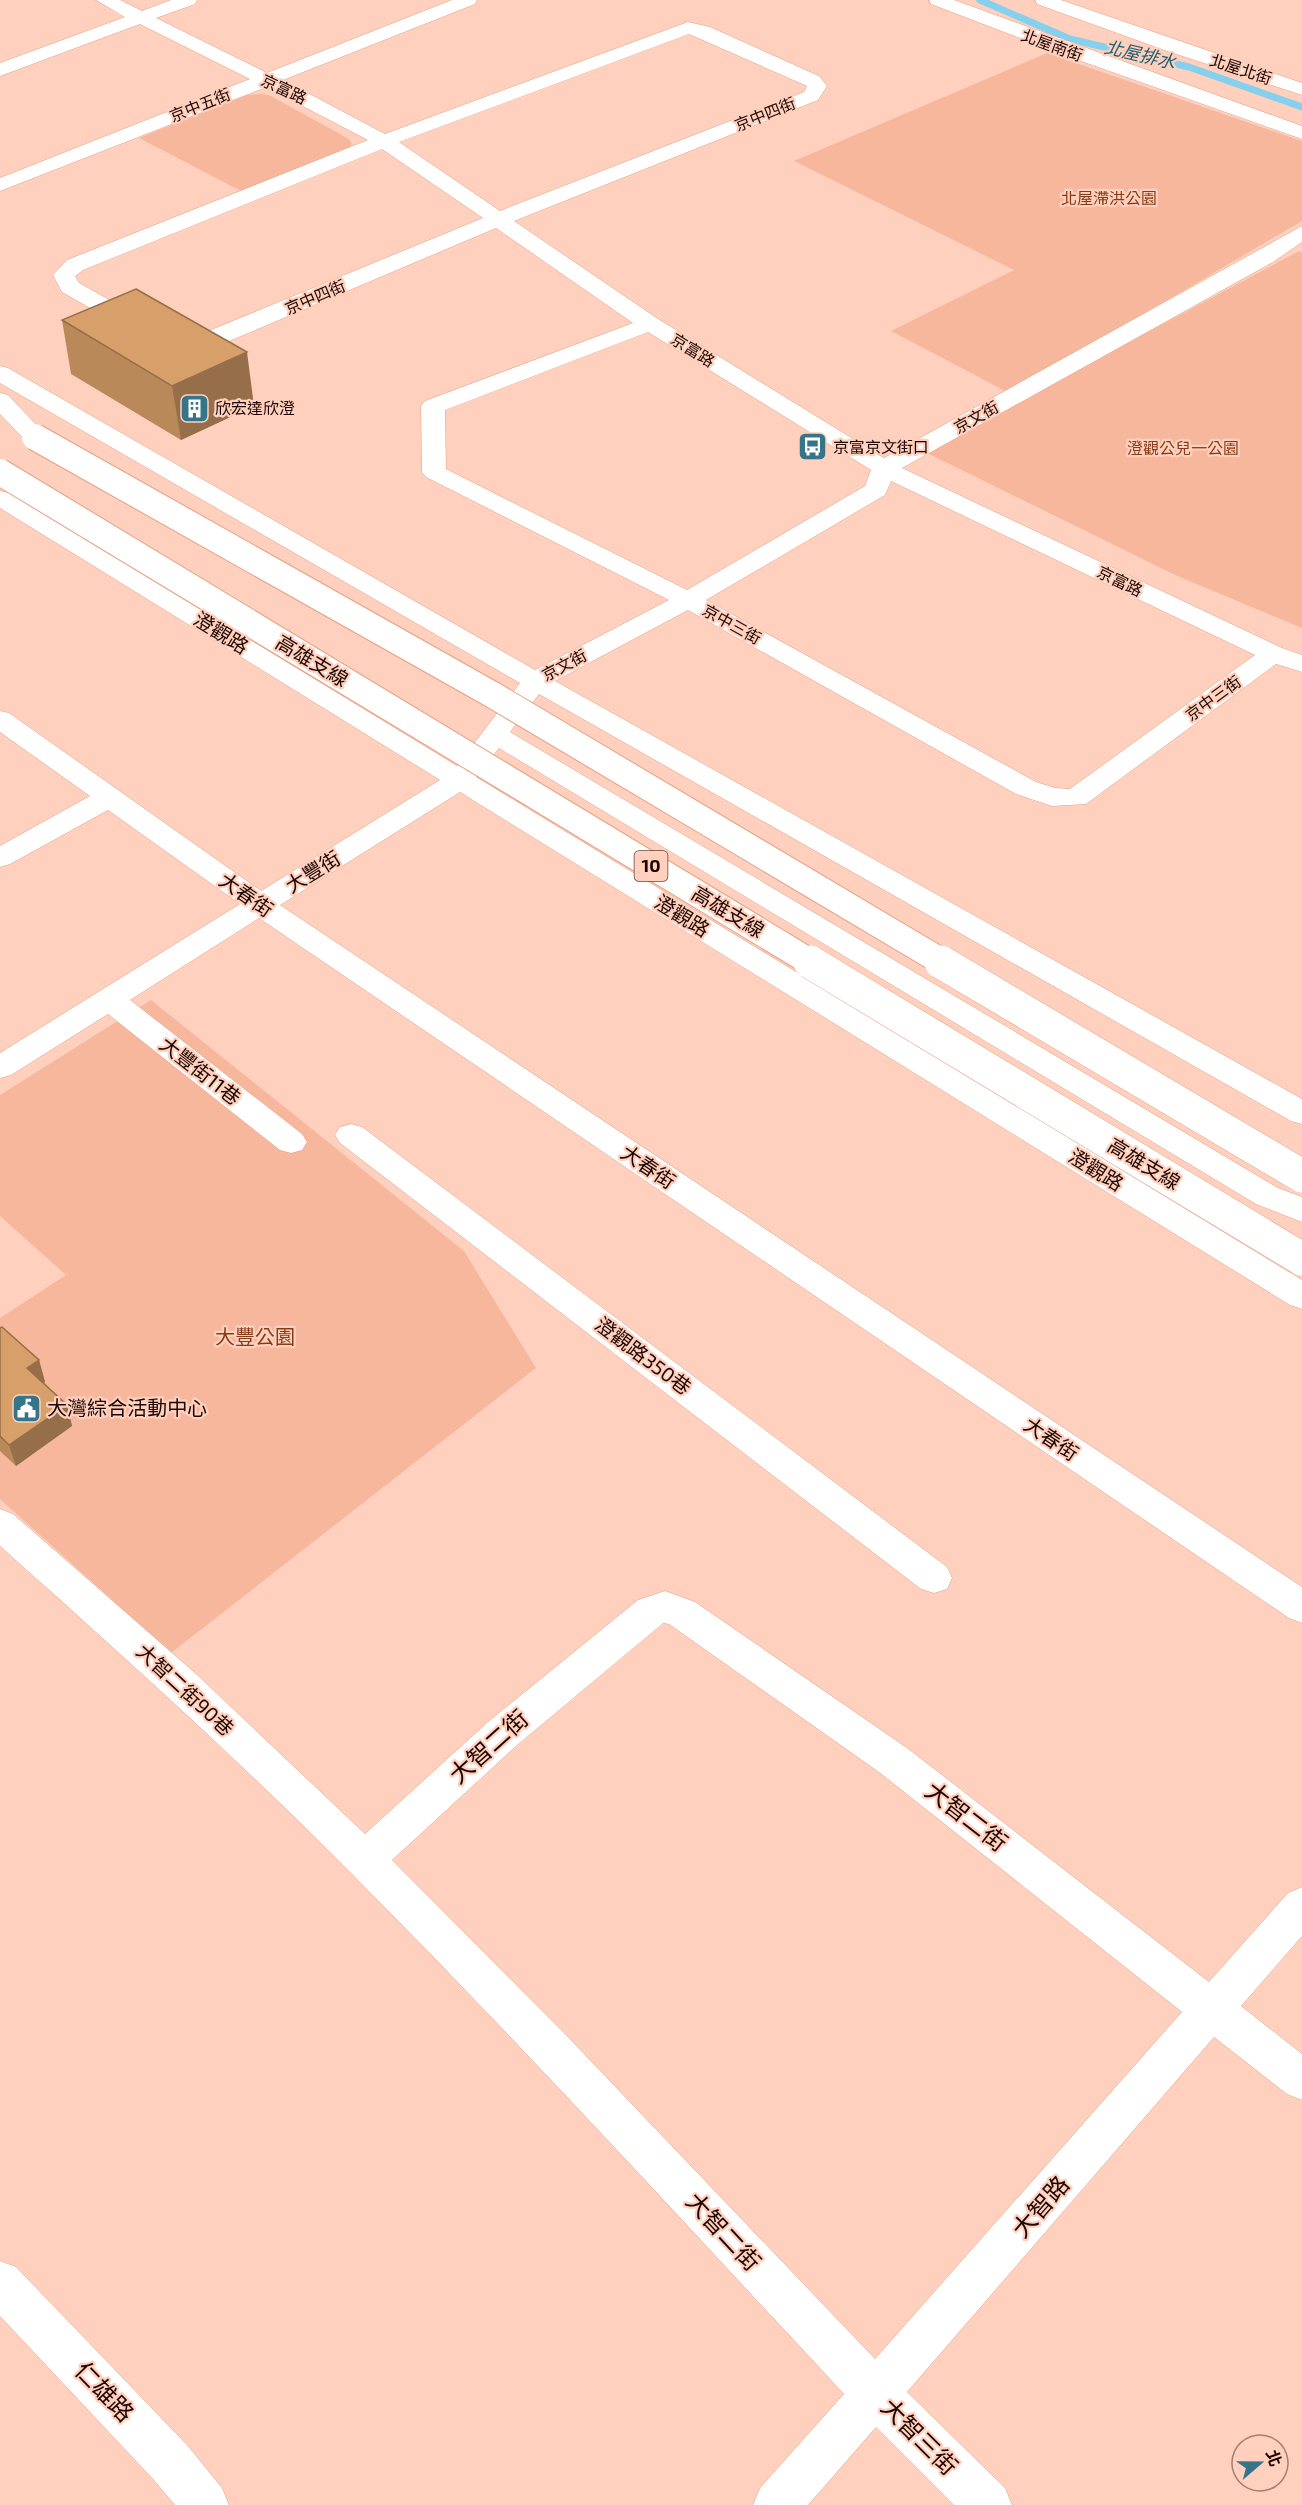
<svg xmlns="http://www.w3.org/2000/svg" width="1302" height="2505" viewBox="0 0 1302 2505" font-family="'Exo 2','Noto Sans TC',sans-serif">
<rect width="100%" height="100%" fill="#fed0bd"/>
<!-- green -->
<path fill="#f7b79d" d="M1047 53 1302 141V221L1009 393 891 331 1014 270 794 161Z
M260 94 269 95 349 139 352 144 348 149 241 191 139 138 247 95Z
M1299 251 1302 253V628L1175 575 925 452Z
M151 1000 464 1251 536 1368 171 1653 0 1499V1318L66 1275 0 1216V1095Z"/>
<g fill="none" stroke-linecap="round" stroke-linejoin="round">
<!-- stream -->
<path stroke="#84d0ed" stroke-width="7" d="M980 0 1070 39 1189 67 1302 107"/>
<defs>
<path id="minor" d="M96 0H120L142 11 171 0H197L195 4 156 18 267 73 452 0H477L475 4 283 80 385 134 688 22 710 27 819 76 827 86 818 100 514 221 658 319 884 458 1302 226V242L1273 262 902 468 1282 648 1302 655V672L1276 664 1086 804 1052 806 1016 794 688 610 555 681 1302 1099V1124L1291 1121 539 694 510 732 1278 1188 1302 1197V1222L1256 1204 499 748 476 777 1302 1280V1309L1290 1305 460 792 280 905 1302 1587V1623L1289 1618 259 918 130 1000 302 1134 307 1142 302 1150 291 1153 280 1150 108 1014 11 1075 0 1078V1053L240 904 108 810 10 864 0 867V846L90 796 0 732V711L9 713 261 891 440 780 0 508V491L9 493 457 766 520 683 0 383V366L8 368 535 670 669 600 426 477 422 472 421 406 425 401 633 323 496 228 215 347 189 353 159 347 62 292 53 275 67 260 368 140 266 87 0 191V178L250 79 140 24 0 76V63L125 17ZM689 34 807 86 804 92 500 211 399 142ZM382 149 483 218 189 339 174 336 79 283 75 276 83 270ZM648 332 871 470 865 486 687 590 446 469 445 410ZM891 481 1255 655 1070 789 1055 788 1036 782 706 600 885 495Z
M929 0H954L1302 126V139L1067 56 931 4Z
M1035 0H1061L1302 83V95L1167 51 1037 4Z
M351 1124 362 1127 947 1567 952 1578 947 1589 934 1593 921 1589 340 1143 335 1135 340 1127Z
M0 1509 13 1514 196 1674 365 1834 488 1722 638 1600 665 1591 695 1602 907 1748 1209 1982 1288 1893 1302 1887V1936L1241 2006 1302 2054V2100L1287 2094 1214 2037 907 2392 1005 2488 1012 2505H954L876 2427 808 2505H753L760 2488 844 2394C681 2219 520 2043 352 1874 239 1760 120 1653 0 1546ZM663 1623 669 1624 879 1772 1182 2012 875 2359 564 2033 392 1860 516 1746Z
M0 2261 16 2267 187 2445 222 2488 229 2505H175L153 2479 0 2316Z"/>
<path id="highway" d="M0 393 8 395 43 432 47 437 43 442H27L0 414Z"/>
</defs>
<!-- minor casing -->
<use href="#minor" stroke="#e79e80" stroke-width="1"/>
<!-- highway casing -->
<use href="#highway" stroke="#e79e80" stroke-width="1"/>
<!-- minor -->
<use href="#minor" fill="#fff" fill-rule="evenodd"/>
<!-- highway -->
<use href="#highway" fill="#fff" fill-rule="evenodd"/>
<defs>
<path id="highway-bridge-far1" d="M35 437 493 695 944 963
M0 472 812 963"/>
<path id="highway-bridge" d="M810 962 1302 1259
M941 962 1302 1176"/>
</defs>
<!-- highway-bridge-far1 casing -->
<use href="#highway-bridge-far1" stroke="#e79e80" stroke-width="28" stroke-linecap="butt"/>
<!-- highway-bridge casing -->
<use href="#highway-bridge" stroke="#e79e80" stroke-width="34" stroke-linecap="butt"/>
<!-- highway-bridge-far1 -->
<use href="#highway-bridge-far1" stroke="#fff" stroke-width="26"/>
<!-- highway-bridge -->
<use href="#highway-bridge" stroke="#fff" stroke-width="33"/>
</g>
<!-- wall -->
<path fill="#b9895a" d="M62 320 254 406 181 440 71 374Z
M0 1328 39 1360 45 1382 43 1383 67 1405 72 1426 16 1466 0 1451Z"/>
<!-- shaded-wall -->
<path fill="#966f4a" d="M247 352 254 406 181 440 172 386Z
M39 1360 45 1382 33 1390 27 1368Z
M67 1405 72 1426 16 1466 9 1445Z"/>
<!-- building -->
<path fill="#d79f69" stroke="#966f4a" stroke-width="1.5" d="M136 289 247 352 172 386 62 320Z
M2 1327 39 1360 27 1368 67 1405 9 1445 0 1436V1328Z"/>
<!-- icons -->
<defs>
<symbol id="building-square" viewBox="-11 -11 22 22"><rect x="-9" y="-9" width="18" height="18" rx="4" fill="#367489" stroke="#fed0bd"/><path d="M-4-6H4V6H1V3H-1V6H-4ZM-2.5-4.3h1.7v1.8h-1.7ZM.8-4.3h1.7v1.8H.8ZM-2.5-1h1.7V.8h-1.7ZM.8-1h1.7V.8H.8Z" fill="#fff"/></symbol>
<symbol id="bus-square" viewBox="-11 -11 22 22"><rect x="-9" y="-9" width="18" height="18" rx="4" fill="#367489" stroke="#fed0bd"/><path d="M-5-6H5V4H4V6H2V4H-2V6H-4V4H-5ZM-3.5-4V0h7V-4ZM-3.5 1.2v1.5H-2V1.2ZM2 1.2v1.5H3.5V1.2Z" fill="#fff"/></symbol>
<symbol id="civic-square" viewBox="-11 -11 22 22"><rect x="-9" y="-9" width="18" height="18" rx="4" fill="#367489" stroke="#fed0bd"/><path d="M-.6-6.5H3V-4.5H.6V-3L4-1V1h2V6H-6V1h2V-1L-.6-3ZM-1.2 2.5V6h2.4V2.5Z" fill="#fff"/></symbol>
</defs>
<g fill-rule="evenodd">
<use href="#building-square" x="178" y="392" width="33" height="33"/>
<use href="#bus-square" x="796" y="430" width="33" height="33"/>
<use href="#civic-square" x="10" y="1392" width="33" height="33"/>
</g>
<g text-anchor="middle" stroke-width="4.5" stroke-linejoin="round" paint-order="stroke">
<!-- far-street labels -->
<g font-size="16" fill="#1e0600" stroke="#fed0bd">
<text transform="translate(1052 45) rotate(20)" y="6">北屋南街</text>
<text transform="translate(1241 69) rotate(18)" y="6">北屋北街</text>
<text transform="translate(284 89) rotate(25)" y="6">京富路</text>
<text transform="translate(200 105) rotate(-22)" y="6">京中五街</text>
<text transform="translate(765 114) rotate(-22)" y="6">京中四街</text>
<text transform="translate(315 297) rotate(-23)" y="6">京中四街</text>
<text transform="translate(693 350) rotate(32)" y="6">京富路</text>
<text transform="translate(976 417) rotate(-29)" y="6">京文街</text>
<text transform="translate(1120 581) rotate(26)" y="6">京富路</text>
<text transform="translate(732 624) rotate(29)" y="6">京中三街</text>
<text transform="translate(564 665) rotate(-28)" y="6">京文街</text>
<text transform="translate(1213 698) rotate(-36)" y="6">京中三街</text>
</g>
<!-- far-park labels -->
<g font-size="16" fill="#883c16" stroke="#fed0bd">
<text x="1109" y="204">北屋滯洪公園</text>
<text x="1183" y="454">澄觀公兒一公園</text>
</g>
<!-- far-poi labels -->
<g font-size="16" fill="#1e0600" stroke="#fed0bd" text-anchor="start">
<text x="215" y="414">欣宏達欣澄</text>
<text x="833" y="453">京富京文街口</text>
</g>
<!-- far-water labels -->
<g font-size="18" font-style="italic" fill="#215e72" stroke="#fed0bd">
<text transform="translate(1140 55) rotate(13)" y="6">北屋排水</text>
</g>
<!-- shield labels -->
<rect fill="#fed0bd" stroke="#614339" stroke-width="1.5" x="634.5" y="851" width="33" height="30" rx="4.5"/>
<g font-size="18" font-weight="bold" fill="#1e0600">
<text x="651" y="872">10</text>
</g>
<!-- street labels -->
<g font-size="20" fill="#1e0600" stroke="#fed0bd">
<text transform="translate(221 633) rotate(32)" y="7">澄觀路</text>
<text transform="translate(312 661) rotate(31)" y="7">高雄支線</text>
<text transform="translate(313 872) rotate(-32)" y="7">大豐街</text>
<text transform="translate(246 895) rotate(35)" y="7">大春街</text>
<text transform="translate(728 912) rotate(31)" y="7">高雄支線</text>
<text transform="translate(682 916) rotate(32)" y="7">澄觀路</text>
<text transform="translate(200 1071) rotate(38)" y="7">大豐街11巷</text>
<text transform="translate(1144 1164) rotate(31)" y="7">高雄支線</text>
<text transform="translate(648 1167) rotate(34)" y="7">大春街</text>
<text transform="translate(1096 1170) rotate(32)" y="7">澄觀路</text>
<text transform="translate(643 1356) rotate(37)" y="7">澄觀路350巷</text>
<text transform="translate(1051 1439) rotate(34)" y="7">大春街</text>
<text transform="translate(185 1690) rotate(43)" y="7">大智二街90巷</text>
</g>
<!-- park labels -->
<g font-size="20" fill="#883c16" stroke="#fed0bd">
<text x="255" y="1344">大豐公園</text>
</g>
<!-- poi labels -->
<g font-size="20" fill="#1e0600" stroke="#fed0bd" text-anchor="start">
<text x="47" y="1415">大灣綜合活動中心</text>
</g>
<!-- near-street labels -->
<g font-size="24" fill="#1e0600" stroke="#fed0bd">
<text transform="translate(489 1747) rotate(-42)" y="8">大智二街</text>
<text transform="translate(966 1817) rotate(38)" y="8">大智二街</text>
<text transform="translate(1041 2207) rotate(-49)" y="8">大智路</text>
<text transform="translate(723 2232) rotate(47)" y="8">大智二街</text>
<text transform="translate(104 2392) rotate(46)" y="8">仁雄路</text>
<text transform="translate(919 2437) rotate(45)" y="8">大智三街</text>
</g>
</g>
<!-- north arrow -->
<g transform="translate(1260 2463) rotate(70)"><circle r="28" fill="#fed0bd" stroke="#a47f71" stroke-width="1.5"/>
<path d="M0-4.5L10 22L0 15L-10 22Z" fill="#367489"/>
<text y="-9" font-size="16" font-weight="bold" text-anchor="middle" fill="#1e0600">北</text>
</g>
</svg>
